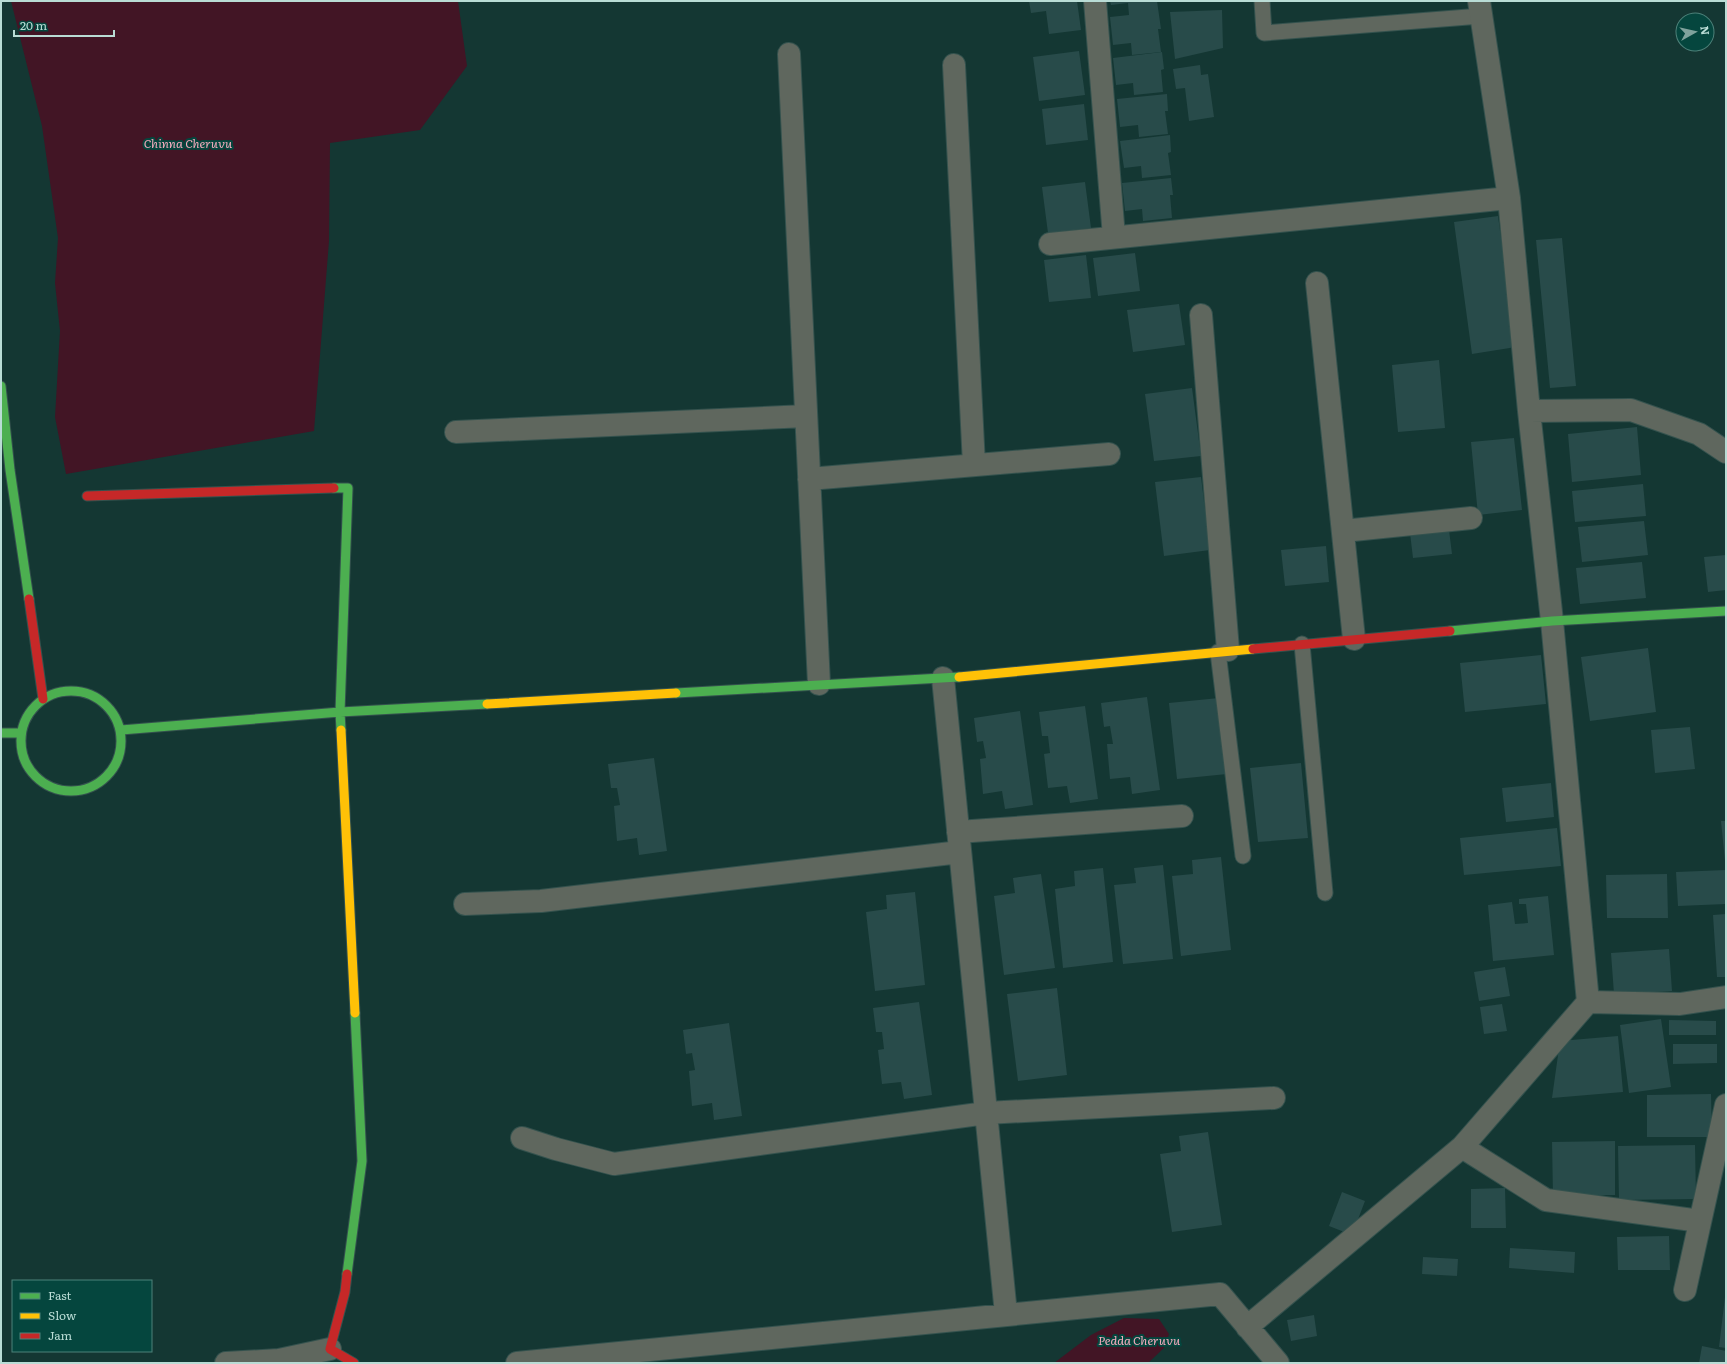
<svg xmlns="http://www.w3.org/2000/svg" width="1727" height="1364" viewBox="0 0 1727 1364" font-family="Literata,serif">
<rect width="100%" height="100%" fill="#143733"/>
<!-- water -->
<path fill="#421525" d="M11 1H458L467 66 420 130 330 143 329 241 314 431 66 474 55 417 60 331 55 283 58 238 42 126Z
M1124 1318 1159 1319 1169 1334 1164 1348 1148 1363H1054L1091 1335Z"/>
<!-- building -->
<path fill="#284b4a" d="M1029 1H1077L1081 30 1049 34 1046 11 1031 13Z
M1110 1H1157L1161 29H1158L1161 52 1132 55 1131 43 1113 45 1110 17 1129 15 1128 3 1111 5Z
M1222 10 1223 48 1175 59 1170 12Z
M1079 51 1085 95 1039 101 1033 57Z
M1162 52 1164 69 1161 70 1163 92 1134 95 1133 83 1116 85 1113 58Z
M1200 65 1201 75 1208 74 1214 117 1189 121 1185 88 1176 89 1173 69Z
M1167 94 1168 111H1165L1168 134 1139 137 1138 125 1120 127 1117 99Z
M1084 104 1088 140 1046 145 1042 109Z
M1170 135 1171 152 1168 153 1171 175 1142 178 1141 166 1124 168 1120 141Z
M1171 178 1173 195H1170L1172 218 1143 221 1142 209 1125 211 1122 183Z
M1085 182 1091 228 1048 233 1042 187Z
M1498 216 1516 347 1472 354 1454 222Z
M1562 238 1576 386 1550 388 1536 240Z
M1135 253 1140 291 1098 296 1093 258Z
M1086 255 1091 298 1049 302 1044 260Z
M1179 304 1185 345 1133 352 1127 310Z
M1439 360 1445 428 1398 432 1392 365Z
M1192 388 1201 456 1154 461 1145 394Z
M1637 427 1641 475 1572 482 1568 434Z
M1514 438 1522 510 1478 515 1471 442Z
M1201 477 1210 550 1164 556 1155 482Z
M1643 484 1646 516 1575 522 1572 491Z
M1644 521 1648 555 1582 562 1578 527Z
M1449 530 1452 554 1413 558 1410 533Z
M1326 546 1329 582 1285 586 1281 550Z
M1726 555V590L1708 592 1704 557Z
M1642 562 1646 598 1580 604 1576 568Z
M1648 648 1656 712 1590 721 1581 657Z
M1541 655 1546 704 1465 712 1460 663Z
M1147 697 1160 790 1132 794 1130 777 1110 779 1107 744H1113L1110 726 1104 727 1101 703Z
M1219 698 1227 774 1177 779 1169 703Z
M1085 706 1098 799 1070 803 1067 786 1048 788 1044 754 1050 753 1048 736H1042L1039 712Z
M1020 711 1033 805 1005 809 1002 791 983 794 980 759 986 758 983 741 977 742 974 718Z
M1690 727 1695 769 1655 773 1651 730Z
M654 758 667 851 639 855 637 838 617 841 614 806 620 805 617 788H611L608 764Z
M1301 763 1308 838 1258 842 1250 768Z
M1551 783 1554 817 1506 822 1502 788Z
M1721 821H1726V861H1725Z
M1557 828 1561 866 1464 875 1460 838Z
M1221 857 1231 950 1181 956 1172 876 1193 874 1192 860Z
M1163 865 1173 959 1123 964 1114 885 1136 883 1134 868Z
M1103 868 1113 962 1063 968 1055 889 1075 886 1074 871Z
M1726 870V904L1678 906 1676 872Z
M1041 874 1055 968 1004 975 994 896 1015 893 1013 878Z
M1667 874 1668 918H1607L1606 875Z
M915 892 925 985 875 991 866 912 887 909 886 895Z
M1548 896 1554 955 1493 961 1488 905 1512 902 1515 924 1528 923 1526 904H1519V899Z
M1726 914V977H1717L1713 915Z
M1669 949 1672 991 1614 994 1611 953Z
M1505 967 1510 996 1479 1001 1474 972Z
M1057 988 1067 1075 1018 1081 1007 994Z
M919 1002 932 1095 904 1099 901 1082 882 1084 878 1050 884 1049 882 1032H876L873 1008Z
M1502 1004 1507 1031 1484 1034 1480 1007Z
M1661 1019 1671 1087 1629 1093 1620 1025Z
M1669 1020 1716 1021V1035H1669Z
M729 1023 742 1116 714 1120 712 1103 692 1106 689 1071 695 1070 692 1053 686 1054 683 1030Z
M1618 1036 1623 1092 1552 1098 1560 1041Z
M1673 1044H1717V1063L1673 1064Z
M1711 1094 1712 1137H1647V1095Z
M1208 1132 1222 1225 1172 1232 1160 1154 1181 1151 1179 1136Z
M1615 1141V1195L1553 1196 1552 1142Z
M1695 1145 1696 1199 1619 1200 1618 1146Z
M1505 1188 1506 1228H1471V1189Z
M1342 1192 1365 1201 1352 1235 1329 1226Z
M1669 1236 1670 1270H1618L1617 1237Z
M1510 1248 1575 1252 1574 1273 1509 1268Z
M1423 1257 1458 1259 1457 1276 1422 1274Z
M1725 1297H1726V1348L1719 1347Z
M1314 1315 1317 1336 1291 1341 1287 1320Z
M1702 1346 1726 1351V1363H1699Z"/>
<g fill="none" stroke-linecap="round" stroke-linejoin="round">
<defs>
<path id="lane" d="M1262 1 1264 33 1481 16
M1302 644 1325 893
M1218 652 1243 856"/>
<path id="street" d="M1095 1 1114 237
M1479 1 1509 198 1529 411 1552 621 1588 1002
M789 54 819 684
M954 65 974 465
M1050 244 1509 198
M1317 283 1354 639
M1201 315 1228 650
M1529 411 1631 410 1699 434 1726 452
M456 432 806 416
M809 479 1109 454
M1343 531 1471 518
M943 678 1006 1314
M958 832 1182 816
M465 904 541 901 960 852
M522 1138 556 1149 614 1164 986 1113 1274 1098
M1462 1147 1546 1200 1700 1221
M1685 1290 1726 1105
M1247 1327 1462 1147 1588 1002 1680 1004 1726 997
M226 1363 279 1360 330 1349
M517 1363 1220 1294 1278 1363"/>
<path id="fast" d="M1 386 10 470 29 599
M334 488H348L340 712 341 730
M1450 631 1552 621 1726 611
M21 741a50 50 0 1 1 100 0a50 50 0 1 1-100 0Z
M676 693 959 677
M121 730 340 712 487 704
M1 733H21
M347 1274 362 1161 355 1013"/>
<path id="slow" d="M959 677 1253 649
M487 704 676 693
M341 730 355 1013"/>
<path id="jam" d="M87 496 334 488
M29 599 43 699
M1253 649 1450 631
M347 1274 345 1292 330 1349 354 1363"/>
</defs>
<!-- lane casing -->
<use href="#lane" stroke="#34524e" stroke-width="17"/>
<!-- street casing -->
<use href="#street" stroke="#34524e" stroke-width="24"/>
<!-- fast casing -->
<use href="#fast" stroke="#34524e" stroke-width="11"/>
<!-- slow casing -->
<use href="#slow" stroke="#34524e" stroke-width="11"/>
<!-- jam casing -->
<use href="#jam" stroke="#34524e" stroke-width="11"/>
<!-- lane -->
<use href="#lane" stroke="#5f675e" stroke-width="15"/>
<!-- street -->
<use href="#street" stroke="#5f675e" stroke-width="22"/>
<!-- fast -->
<use href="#fast" stroke="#4caf50" stroke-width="9"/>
<!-- slow -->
<use href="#slow" stroke="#ffc107" stroke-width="9"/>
<!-- jam -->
<use href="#jam" stroke="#c62828" stroke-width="9"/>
</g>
<g text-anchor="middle" stroke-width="4" stroke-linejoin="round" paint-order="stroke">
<!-- water labels -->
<g font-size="12" font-style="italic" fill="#f6acbe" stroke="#05463e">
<text x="188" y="148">Chinna Cheruvu</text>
<text x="1139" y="1345">Pedda Cheruvu</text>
</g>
</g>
<!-- border -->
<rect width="1727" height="1364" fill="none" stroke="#b9dcd5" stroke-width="4"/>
<!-- legend -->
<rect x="12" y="1280" width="140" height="72" fill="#05463e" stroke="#4d827a"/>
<rect x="20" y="1293" width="20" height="6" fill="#4caf50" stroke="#4d827a"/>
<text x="48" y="1300" font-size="12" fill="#b9dcd5">Fast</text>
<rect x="20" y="1313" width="20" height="6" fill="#ffc107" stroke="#4d827a"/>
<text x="48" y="1320" font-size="12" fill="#b9dcd5">Slow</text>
<rect x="20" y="1333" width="20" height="6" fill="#c62828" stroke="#4d827a"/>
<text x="48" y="1340" font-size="12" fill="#b9dcd5">Jam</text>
<!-- north arrow -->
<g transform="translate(1695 32) rotate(82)"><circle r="19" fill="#05463e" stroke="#4d827a"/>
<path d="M0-3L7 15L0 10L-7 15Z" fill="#7fa29c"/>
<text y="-6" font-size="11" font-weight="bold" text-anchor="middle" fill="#b9dcd5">N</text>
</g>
<!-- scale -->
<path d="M14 30v6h100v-6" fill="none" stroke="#b9dcd5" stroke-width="2"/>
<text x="20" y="30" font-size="12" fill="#b9dcd5" stroke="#05463e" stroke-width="3" paint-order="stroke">20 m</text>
</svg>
